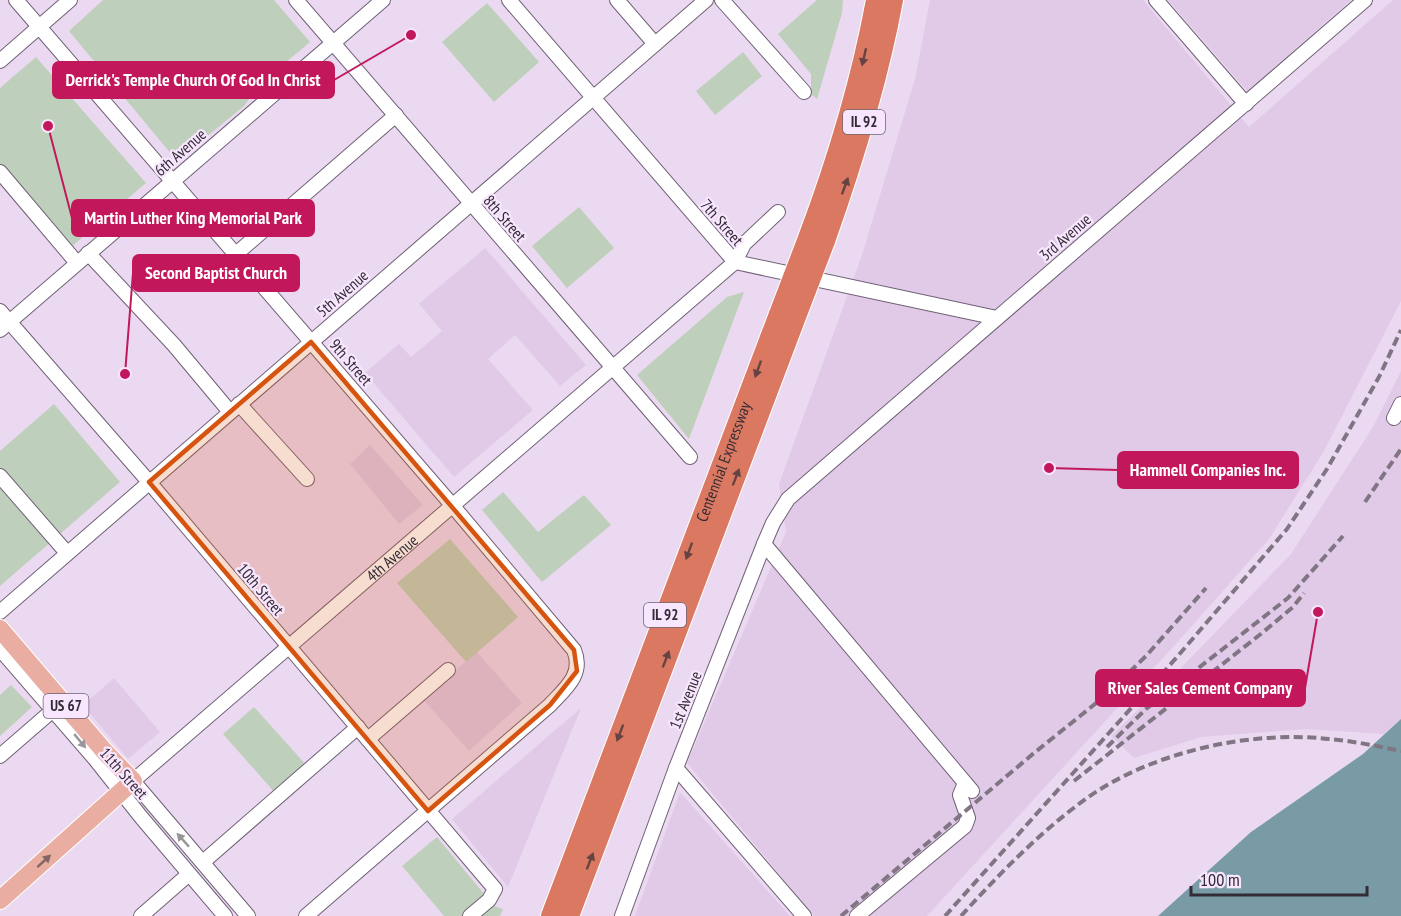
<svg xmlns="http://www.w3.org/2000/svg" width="1401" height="916" viewBox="0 0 1401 916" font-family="'PT Sans Narrow',sans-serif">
<rect width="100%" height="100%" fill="#ead9f0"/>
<!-- built -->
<path fill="#e0cae8" d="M930 0H1143L1249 127 1393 0H1401V301L1324 451 1269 539 1174 646 927 916H814L687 763 786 532 779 484 862 255 915 79Z
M1168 0H1351L1247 91Z
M485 248 586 365 560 386 515 335 488 359 533 410 454 477 365 373 399 344 411 357 442 331 419 304Z
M1401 371V719L1384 734 1306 729 1201 737 1134 758 1111 736 1178 671 1291 554 1373 427Z
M370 445 423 505 399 524 350 464Z
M477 652 522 703 469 751 422 698Z
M114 678 160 732 128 759 83 705Z
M581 708 508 887 452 819Z
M680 792 790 916H635Z"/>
<!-- green -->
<path fill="#bed0bb" d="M103 0H274L310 42 249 93 250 98 244 106 177 161 69 31Z
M817 0H843L842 13 817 99 811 94V74L778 34Z
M487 3 539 62 494 102 442 42Z
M743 52 762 76 715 115 696 91Z
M36 57 146 183 70 248 0 165V88Z
M579 207 614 248 567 288 532 246Z
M744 292 689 439 637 375 727 297Z
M54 404 120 482 0 586V451Z
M503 492 538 532 584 495 611 525 542 582 482 510Z
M450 539 518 617 466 662 397 583Z
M11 685 32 707 0 736V695Z
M254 707 308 767 276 794 223 734Z
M437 837 494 906 503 909 500 916H444L402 866Z"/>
<!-- water -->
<path fill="#799ba5" d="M1401 719V916H1158L1251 832 1363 754Z"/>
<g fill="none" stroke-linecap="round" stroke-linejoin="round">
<defs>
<g id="minor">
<path d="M16 0 452 505 574 650C584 674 566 688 550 705L306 916"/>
<path d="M296 0 690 457"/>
<path d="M509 0 735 262 997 318"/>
<path d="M617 0 655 44"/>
<path d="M722 0 804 92"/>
<path d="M1156 0 1246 104"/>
<path d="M0 61 70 0"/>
<path d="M0 172 77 263"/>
<path d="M88 253 174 345 230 412"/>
<path d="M236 254 396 115"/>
<path d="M0 311 149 482 495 889 489 900 470 916"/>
<path d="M0 330 383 0"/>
<path d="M239 404 307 479"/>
<path d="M1394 418 1401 404"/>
<path d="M0 476 67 553"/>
<path d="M764 544 972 791"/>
<path d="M0 612 706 0"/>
<path d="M0 649 95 759 141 817 225 916"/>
<path d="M368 739 448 670"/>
<path d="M0 756 53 710"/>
<path d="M676 768 804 916"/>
<path d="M203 862 358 727"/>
<path d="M141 916 189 874"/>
<path id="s1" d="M248 916 133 781 735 262 744 244 778 212"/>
<path d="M622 916 676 768 764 544 773 523 788 499 1365 0"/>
<path d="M857 916 965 826 968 818 960 795 965 783"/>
</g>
<path id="major" d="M0 629 105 752 133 781 0 900"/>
<g id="highway">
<path d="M808 238C837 161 861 81 876 0"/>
<path d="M825 241C853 162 878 82 893 0"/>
<path id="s2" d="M551 916 779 314"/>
<path d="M569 916 794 322"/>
</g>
</defs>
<!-- minor casing -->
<use href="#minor" stroke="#706175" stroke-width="16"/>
<!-- major casing -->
<use href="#major" stroke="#fff" stroke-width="20"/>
<!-- highway casing -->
<use href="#highway" stroke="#fff" stroke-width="22"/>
<!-- minor -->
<use href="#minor" stroke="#fff" stroke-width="14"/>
<!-- major -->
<use href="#major" stroke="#e9aea1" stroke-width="18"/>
<!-- highway -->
<use href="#highway" stroke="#da7862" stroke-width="20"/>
<!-- rail -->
<path stroke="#807583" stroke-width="4" stroke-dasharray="9 4.5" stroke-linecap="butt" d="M1365 502 1401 449
M1107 747 1146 709 1288 598 1343 536
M1074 781 1262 633 1293 607 1304 593
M841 916 1034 753 1105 696 1147 655 1206 588
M945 916 1177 657 1287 529 1327 469 1379 377 1401 330
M961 916C1000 873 1040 832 1087 798 1152 752 1250 730 1329 739 1353 741 1377 746 1401 751"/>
<defs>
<path id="highway-bridge" d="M779 314 808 238
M794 322 825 241"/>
</defs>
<!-- highway-bridge casing -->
<use href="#highway-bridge" stroke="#fff" stroke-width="22" stroke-linecap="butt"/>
<!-- highway-bridge -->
<use href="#highway-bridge" stroke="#da7862" stroke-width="20"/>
</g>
<!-- one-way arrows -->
<defs><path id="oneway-solid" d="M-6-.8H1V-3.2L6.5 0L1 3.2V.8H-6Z" transform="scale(1.5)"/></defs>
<g fill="#654342">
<use href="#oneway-solid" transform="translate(864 57) rotate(103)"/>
<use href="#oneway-solid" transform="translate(845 186) rotate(-70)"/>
<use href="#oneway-solid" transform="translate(758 369) rotate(110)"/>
<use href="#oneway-solid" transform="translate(736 477) rotate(-69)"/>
<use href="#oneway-solid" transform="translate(689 551) rotate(110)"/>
<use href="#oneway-solid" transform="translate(666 659) rotate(-69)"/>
<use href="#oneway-solid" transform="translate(620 733) rotate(111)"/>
<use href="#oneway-solid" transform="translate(590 861) rotate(-69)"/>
</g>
<g fill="#99969a">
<use href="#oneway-solid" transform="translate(80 741) rotate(50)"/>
<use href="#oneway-solid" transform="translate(183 840) rotate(-132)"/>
</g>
<use fill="#856666" href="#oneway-solid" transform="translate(44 861) rotate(-42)"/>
<!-- marked area -->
<path fill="#d65410" fill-opacity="0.2" stroke="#d65410" stroke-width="4.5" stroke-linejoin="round" d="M311 342 574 650 577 671 550 705 428 811 149 482Z"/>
<g text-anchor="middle" stroke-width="4.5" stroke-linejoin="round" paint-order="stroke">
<!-- shield labels -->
<g fill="#f8e6fe" stroke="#6e6471" stroke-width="1.5">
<rect x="843" y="110" width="42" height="24" rx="4.5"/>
<rect x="644" y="603" width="42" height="24" rx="4.5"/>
<rect x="43.5" y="694" width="45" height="24" rx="4.5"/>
</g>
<g font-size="15" font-weight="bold" fill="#332c35">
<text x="864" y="127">IL 92</text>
<text x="665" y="620">IL 92</text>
<text x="66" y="711">US 67</text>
</g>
<!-- street labels -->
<g font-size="16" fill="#332c35" stroke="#f8e6fe">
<text transform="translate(180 152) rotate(-41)" y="6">6th Avenue</text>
<text transform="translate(505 218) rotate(49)" y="6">8th Street</text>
<text transform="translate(722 222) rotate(49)" y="6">7th Street</text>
<text transform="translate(1065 237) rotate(-41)" y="6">3rd Avenue</text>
<text transform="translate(342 293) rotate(-41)" y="6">5th Avenue</text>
<text transform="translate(351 362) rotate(49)" y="6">9th Street</text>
<text dy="6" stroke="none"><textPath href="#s2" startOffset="486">Centennial Expressway</textPath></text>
<text dy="6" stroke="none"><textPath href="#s1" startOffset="519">4th Avenue</textPath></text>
<text transform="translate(261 589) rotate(50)" y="6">10th Street</text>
<text transform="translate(685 700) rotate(-68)" y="6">1st Avenue</text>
<text transform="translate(124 773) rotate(48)" y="6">11th Street</text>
</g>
</g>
<!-- callouts -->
<path fill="none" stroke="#c2185b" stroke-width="2" d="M411 35L334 80M48 126L72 218M125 374L133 273M1049 468L1118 470M1318 612L1305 688"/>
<g fill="#c2185b" stroke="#f8e6fe" stroke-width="2">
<circle cx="411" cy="35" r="6"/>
<circle cx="48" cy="126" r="6"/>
<circle cx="125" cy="374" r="6"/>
<circle cx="1049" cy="468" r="6"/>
<circle cx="1318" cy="612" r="6"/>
</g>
<g fill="#c2185b" stroke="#c2185b" stroke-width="2">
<rect x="53" y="62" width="281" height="36" rx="6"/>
<rect x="72" y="200" width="242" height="36" rx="6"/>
<rect x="133" y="255" width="166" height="36" rx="6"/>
<rect x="1118" y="452" width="180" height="36" rx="6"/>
<rect x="1096" y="670" width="209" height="36" rx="6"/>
</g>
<g font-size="18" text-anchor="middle" font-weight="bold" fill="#fff">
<text x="193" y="86">Derrick's Temple Church Of God In Christ</text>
<text x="193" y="224">Martin Luther King Memorial Park</text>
<text x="216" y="279">Second Baptist Church</text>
<text x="1208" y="476">Hammell Companies Inc.</text>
<text x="1200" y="694">River Sales Cement Company</text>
</g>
<!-- scale -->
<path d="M1191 886v9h176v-9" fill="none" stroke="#332c35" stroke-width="3"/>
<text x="1200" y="886" font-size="18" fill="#332c35" stroke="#f8e6fe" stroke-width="4.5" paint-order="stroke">100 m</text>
</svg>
